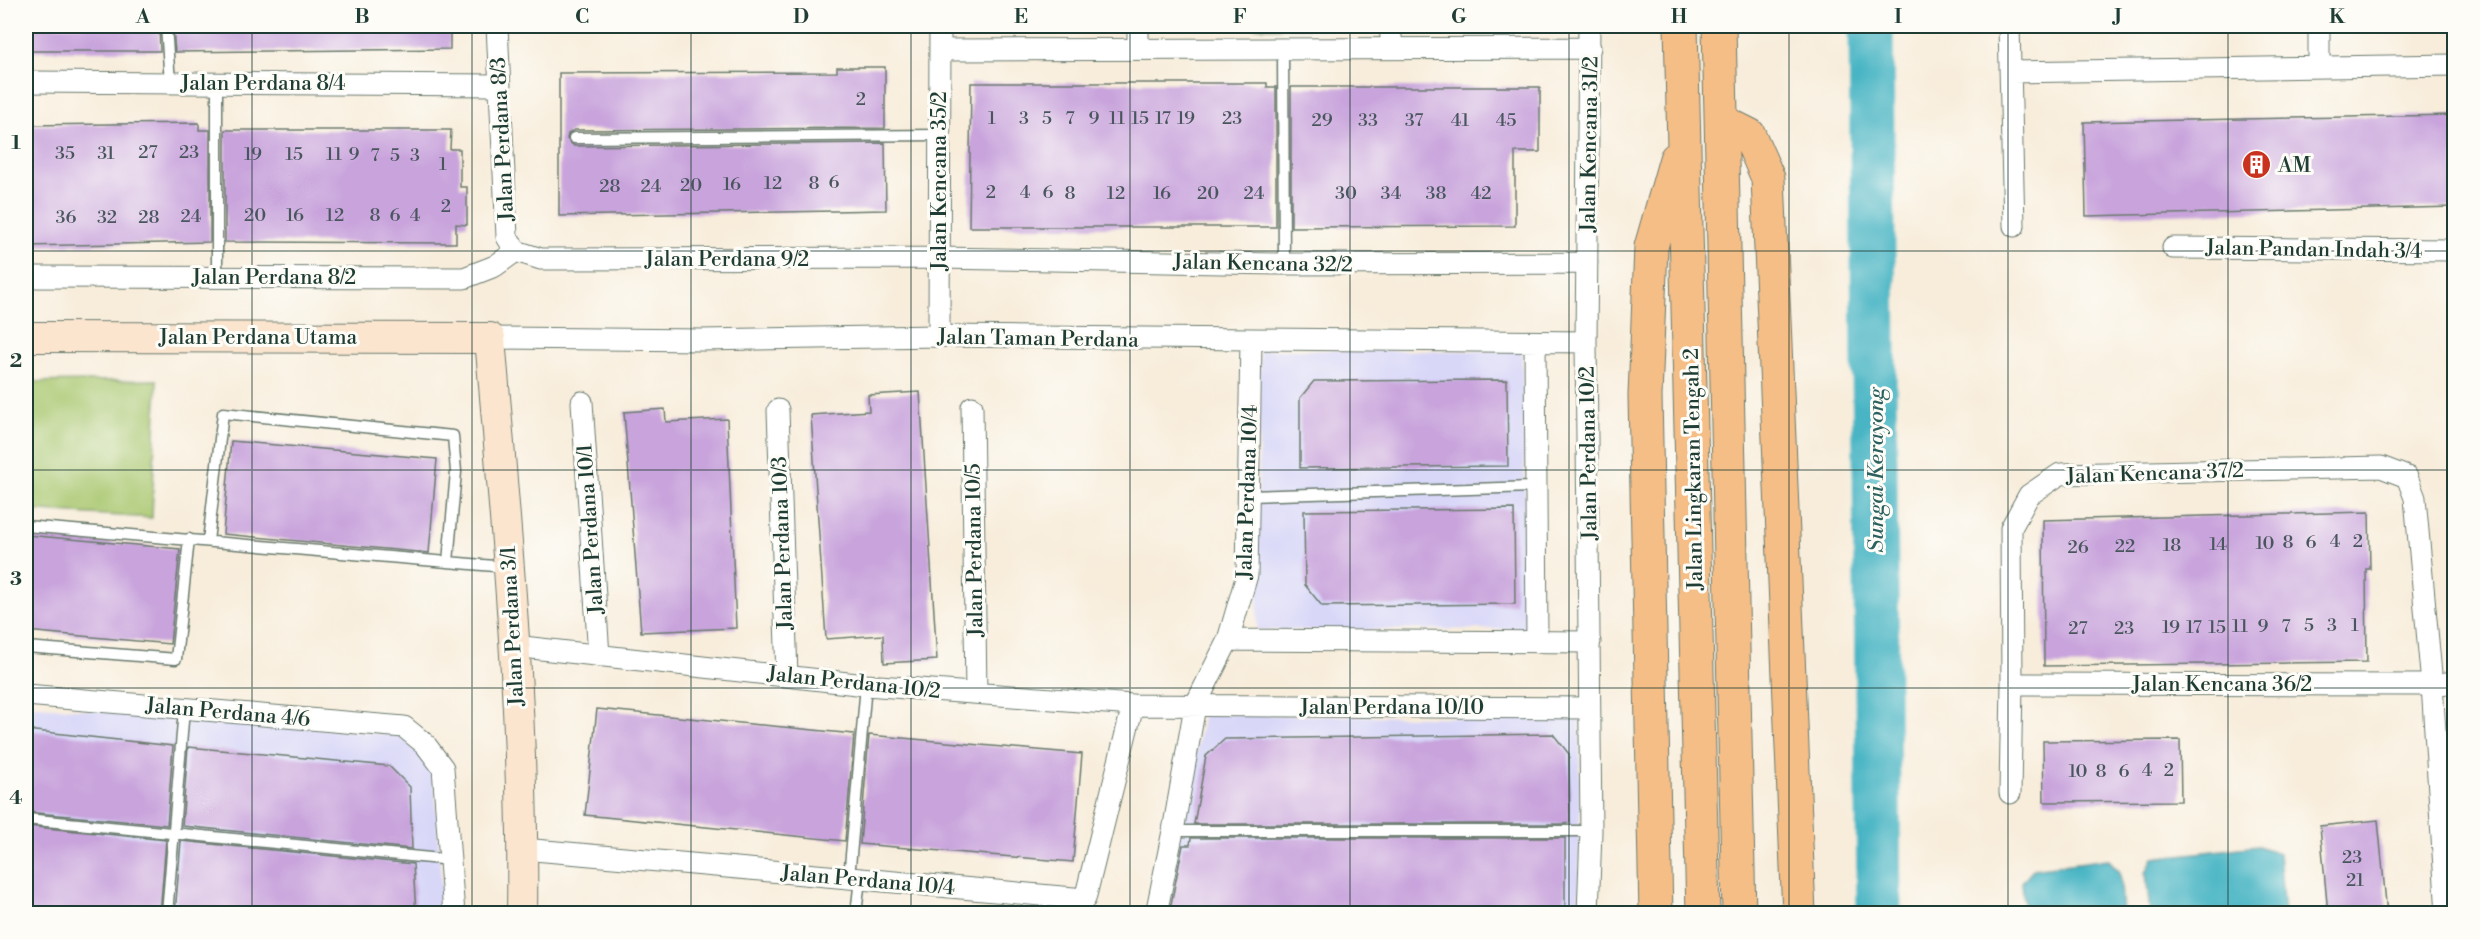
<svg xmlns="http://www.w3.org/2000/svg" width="2480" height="939" viewBox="0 0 2480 939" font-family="'Libre Bodoni',serif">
<rect width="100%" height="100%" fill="#fdfcf7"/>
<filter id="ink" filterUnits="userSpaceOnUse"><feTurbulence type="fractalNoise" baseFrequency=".0167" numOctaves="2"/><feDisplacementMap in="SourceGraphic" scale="12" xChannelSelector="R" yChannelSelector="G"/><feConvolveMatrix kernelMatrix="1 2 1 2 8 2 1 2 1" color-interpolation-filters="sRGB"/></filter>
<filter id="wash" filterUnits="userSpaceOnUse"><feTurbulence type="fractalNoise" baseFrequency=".008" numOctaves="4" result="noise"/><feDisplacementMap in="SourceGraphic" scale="24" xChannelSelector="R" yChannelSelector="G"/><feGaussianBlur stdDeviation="1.35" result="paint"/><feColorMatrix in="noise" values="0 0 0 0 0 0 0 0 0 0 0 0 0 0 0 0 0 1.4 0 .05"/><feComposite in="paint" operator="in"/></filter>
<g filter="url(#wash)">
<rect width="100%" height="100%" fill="#f8eddb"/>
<!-- built -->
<path fill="#d8d7f8" d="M1260 350 1522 351 1528 629 1257 630Z
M26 705 399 735 419 752 434 770 443 913H26Z
M1204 714 1580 719 1579 913 1163 914Z"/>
<!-- green -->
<path fill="#a9c76f" stroke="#648252" stroke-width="1.5" d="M1170 26H1357L1353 29Z
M157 380 152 518 26 510V382Z"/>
<!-- water -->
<path fill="#48b5c4" stroke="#34797c" stroke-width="1.5" d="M2258 846 2279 853 2284 913H2150L2146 873 2153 858Z
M2108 859 2120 872 2123 913H2025L2022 882 2033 869Z"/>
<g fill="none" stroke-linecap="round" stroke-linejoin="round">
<!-- river -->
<path stroke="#48b5c4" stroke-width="45" d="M1871 26 1879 914"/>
</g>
<g id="blocks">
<!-- building -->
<path fill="#c8a3dc" d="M26 26H159L160 51H26Z
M173 26H450V49L175 52Z
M837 67H885V128L574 130 568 134 567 139 574 146 885 143 886 210 559 216V73L837 72Z
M971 83H1267V87H1276V227H969Z
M1291 87H1540V152H1515V226L1291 227Z
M2454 115V207L2086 216 2084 122Z
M199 123V130H210V242L26 246V125Z
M225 130H451L450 149H460V187H467V225L456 224V243L225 242Z
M1507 380 1508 466 1300 468V398L1314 381Z
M920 392 937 660 884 663 883 635 826 639 811 415 869 411 868 395Z
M665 409 666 422 727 419 736 628 641 632 624 412Z
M231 441 437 459 429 553 223 534Z
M1514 509 1515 604 1322 606 1305 585 1304 511Z
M2369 512 2370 569H2366L2367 662 2044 666 2043 520Z
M26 535 180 549 170 644 26 631Z
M597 709 854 734 845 841 585 815Z
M26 730 173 746 167 825 26 812Z
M1553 734 1569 754 1570 822 1565 824H1194L1206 756 1225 739Z
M869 735 1082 754 1073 862 860 844Z
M2180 740 2181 801 2044 802 2043 741Z
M188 747 389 766 410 787 412 849 182 826Z
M2378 820 2387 914H2328L2320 826Z
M26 826 166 840 160 914H26Z
M1191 838H1565V914H1169L1183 845H1190Z
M181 841 413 864 416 914H175Z"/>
</g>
</g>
<g filter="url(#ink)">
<use href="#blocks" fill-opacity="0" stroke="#6b7b6e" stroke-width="1.5"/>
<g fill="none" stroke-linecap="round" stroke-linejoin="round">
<defs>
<path id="lane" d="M166 26 170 83
M1283 49 1284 264
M574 138 940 135
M217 277V82
M1251 496 1536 487
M26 526 506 567
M208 541 223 413 453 436 456 472 448 562
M26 647 176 659 189 539
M26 819 451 860
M1173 831H1591
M849 878 866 685
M167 914 184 709
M856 914 860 879"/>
<path id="street" d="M497 26 507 237 516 251
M1138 26V49
M1390 26 1392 48
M2009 26 2014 226
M2319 26V65
M940 50 1590 48
M2012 72 2454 65
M26 82 500 85
M2173 248 2454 250
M516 251 541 259 939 258 1284 264 1587 263
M26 277 464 278 495 266 516 251
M939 336 940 26
M490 338 703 340 939 336 1586 342
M1535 342 1537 642
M582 402 599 656
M972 407 976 693
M778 410 787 676
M1228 640 1590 642
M514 646 866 685 1133 705 1589 708
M2012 684 2432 685 2454 682
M26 695 404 727 425 744 443 768 454 914
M2010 793 2012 684 2011 528 2029 495 2060 474 2381 467 2407 477 2415 498 2432 685 2447 914
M523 849 1085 899 1133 705
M1156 914 1173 831 1195 706 1228 640 1247 575 1251 340
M1588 914 1591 831 1586 342 1589 26"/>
<path id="secondary" d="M26 337 490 338C506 529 525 722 522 914"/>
<path id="highway" d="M1681 26 1703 914
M1719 26 1739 914
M1723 122 1749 135 1768 178 1799 914
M1656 914 1645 396 1651 247 1676 159"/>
</defs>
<!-- lane casing -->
<use href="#lane" stroke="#6b7b6e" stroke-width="13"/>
<!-- street casing -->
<use href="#street" stroke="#6b7b6e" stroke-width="23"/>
<!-- secondary casing -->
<use href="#secondary" stroke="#6b7b6e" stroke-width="32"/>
<!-- highway casing -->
<use href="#highway" stroke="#6b7b6e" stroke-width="35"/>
<!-- lane -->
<use href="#lane" stroke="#fff" stroke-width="10"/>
<!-- street -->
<use href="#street" stroke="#fff" stroke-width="21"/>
<!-- secondary -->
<use href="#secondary" stroke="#fbe5cf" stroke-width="30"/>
<!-- highway -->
<use href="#highway" stroke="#f6be87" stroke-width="33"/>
</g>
</g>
<!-- grid -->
<path fill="none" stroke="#1f3d34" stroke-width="1.5" stroke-opacity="0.55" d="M252 26V914M472 26V914M691 26V914M911 26V914M1130 26V914M1350 26V914M1569 26V914M1789 26V914M2008 26V914M2228 26V914M26 251H2454M26 470H2454M26 688H2454"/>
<!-- icons -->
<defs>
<symbol id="building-disc" viewBox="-11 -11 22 22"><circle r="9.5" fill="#c8321e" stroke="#fdfcf7"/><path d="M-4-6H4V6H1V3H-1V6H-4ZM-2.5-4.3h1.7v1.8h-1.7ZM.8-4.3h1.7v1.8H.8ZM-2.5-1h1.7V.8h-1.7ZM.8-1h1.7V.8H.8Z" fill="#fff"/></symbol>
</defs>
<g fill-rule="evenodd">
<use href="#building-disc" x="2240" y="148" width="33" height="33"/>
</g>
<g text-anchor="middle" stroke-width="6" stroke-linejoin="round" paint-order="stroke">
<!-- number labels -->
<g font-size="18" fill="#49565e">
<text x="861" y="105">2</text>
<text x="992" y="124">1</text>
<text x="1024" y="124">3</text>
<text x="1047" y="124">5</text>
<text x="1070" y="124">7</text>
<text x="1094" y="124">9</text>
<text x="1117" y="124">11</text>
<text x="1140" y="124">15</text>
<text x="1163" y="124">17</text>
<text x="1186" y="124">19</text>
<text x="1232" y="124">23</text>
<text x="1322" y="126">29</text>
<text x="1368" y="126">33</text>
<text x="1414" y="126">37</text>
<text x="1460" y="126">41</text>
<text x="1506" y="126">45</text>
<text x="148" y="158">27</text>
<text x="189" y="158">23</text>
<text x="65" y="159">35</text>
<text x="106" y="159">31</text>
<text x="253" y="160">19</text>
<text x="294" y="160">15</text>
<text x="334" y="160">11</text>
<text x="354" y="160">9</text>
<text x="375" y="161">7</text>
<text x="395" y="161">5</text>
<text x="415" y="161">3</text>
<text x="443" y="170">1</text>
<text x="834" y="188">6</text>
<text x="773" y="189">12</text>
<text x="814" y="189">8</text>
<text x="732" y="190">16</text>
<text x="691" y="191">20</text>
<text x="610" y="192">28</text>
<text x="651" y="192">24</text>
<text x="991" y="198">2</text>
<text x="1025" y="198">4</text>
<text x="1048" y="198">6</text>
<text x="1070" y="199">8</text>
<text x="1116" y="199">12</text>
<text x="1162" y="199">16</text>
<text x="1208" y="199">20</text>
<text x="1254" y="199">24</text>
<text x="1346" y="199">30</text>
<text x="1391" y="199">34</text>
<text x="1436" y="199">38</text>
<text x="1481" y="199">42</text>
<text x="446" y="212">2</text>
<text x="255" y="221">20</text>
<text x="295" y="221">16</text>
<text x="335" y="221">12</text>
<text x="375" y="221">8</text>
<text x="395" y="221">6</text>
<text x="415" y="221">4</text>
<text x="191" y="222">24</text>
<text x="66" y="223">36</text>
<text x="107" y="223">32</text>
<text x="149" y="223">28</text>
<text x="2335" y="547">4</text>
<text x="2358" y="547">2</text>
<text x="2288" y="548">8</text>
<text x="2311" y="548">6</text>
<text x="2265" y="549">10</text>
<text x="2218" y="550">14</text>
<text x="2172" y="551">18</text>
<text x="2125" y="552">22</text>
<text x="2078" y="553">26</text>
<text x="2309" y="631">5</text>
<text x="2332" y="631">3</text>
<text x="2355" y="631">1</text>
<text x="2240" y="632">11</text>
<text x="2263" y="632">9</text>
<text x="2286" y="632">7</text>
<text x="2171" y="633">19</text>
<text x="2194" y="633">17</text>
<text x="2217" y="633">15</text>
<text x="2078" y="634">27</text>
<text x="2124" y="634">23</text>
<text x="2147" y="776">4</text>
<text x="2169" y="776">2</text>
<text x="2078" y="777">10</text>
<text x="2101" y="777">8</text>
<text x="2124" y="777">6</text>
<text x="2352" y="863">23</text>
<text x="2355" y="886">21</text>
</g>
<!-- street labels -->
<g font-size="21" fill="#1f3d34" stroke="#fdfcf7">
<text x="263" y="90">Jalan Perdana 8/4</text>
<text transform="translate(502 139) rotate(-93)" y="7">Jalan Perdana 8/3</text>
<text transform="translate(1589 144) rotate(-89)" y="7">Jalan Kencana 31/2</text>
<text transform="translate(939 181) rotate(-90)" y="7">Jalan Kencana 35/2</text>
<text transform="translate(2314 249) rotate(1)" y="7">Jalan Pandan Indah 3/4</text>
<text x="727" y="266">Jalan Perdana 9/2</text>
<text transform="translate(1263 263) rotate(1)" y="7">Jalan Kencana 32/2</text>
<text x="274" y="284">Jalan Perdana 8/2</text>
<text x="258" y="344">Jalan Perdana Utama</text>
<text transform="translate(1038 338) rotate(1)" y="7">Jalan Taman Perdana</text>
<text transform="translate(1588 453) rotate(-91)" y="7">Jalan Perdana 10/2</text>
<text transform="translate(1693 469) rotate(-91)" y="7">Jalan Lingkaran Tengah 2</text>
<text transform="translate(2155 473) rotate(-2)" y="7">Jalan Kencana 37/2</text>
<text transform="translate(1247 492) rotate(-88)" y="7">Jalan Perdana 10/4</text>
<text transform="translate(590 529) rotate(-94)" y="7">Jalan Perdana 10/1</text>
<text transform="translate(782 543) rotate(-92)" y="7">Jalan Perdana 10/3</text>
<text transform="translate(974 550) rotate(-91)" y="7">Jalan Perdana 10/5</text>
<text transform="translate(512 626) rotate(-93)" y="7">Jalan Perdana 3/1</text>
<text transform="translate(854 682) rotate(6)" y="7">Jalan Perdana 10/2</text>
<text x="2222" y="691">Jalan Kencana 36/2</text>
<text x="1392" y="714">Jalan Perdana 10/10</text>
<text transform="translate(228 712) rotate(5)" y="7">Jalan Perdana 4/6</text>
<text transform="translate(868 880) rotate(5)" y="7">Jalan Perdana 10/4</text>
</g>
<!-- poi labels -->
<g font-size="21" fill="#1f3d34" stroke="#fdfcf7" text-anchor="start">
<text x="2278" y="172">AM</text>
</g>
<!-- water labels -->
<g font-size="22" font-style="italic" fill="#2b615f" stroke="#fdfcf7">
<text transform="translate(1875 470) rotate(-90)" y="8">Sungai Kerayong</text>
</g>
</g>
<!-- margin -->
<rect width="2480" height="939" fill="none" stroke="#fdfcf7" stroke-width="66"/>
<rect x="33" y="33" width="2414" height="873" fill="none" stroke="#1f3d34" stroke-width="2"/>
<g font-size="20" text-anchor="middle" font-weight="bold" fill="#1f3d34">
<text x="143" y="23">A</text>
<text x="362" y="23">B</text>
<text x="582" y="23">C</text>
<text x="801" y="23">D</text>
<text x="1021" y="23">E</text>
<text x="1240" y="23">F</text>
<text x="1459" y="23">G</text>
<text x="1679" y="23">H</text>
<text x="1898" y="23">I</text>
<text x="2118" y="23">J</text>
<text x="2337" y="23">K</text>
<text x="16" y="149">1</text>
<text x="16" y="367">2</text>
<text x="16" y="585">3</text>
<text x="16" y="804">4</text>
</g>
</svg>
